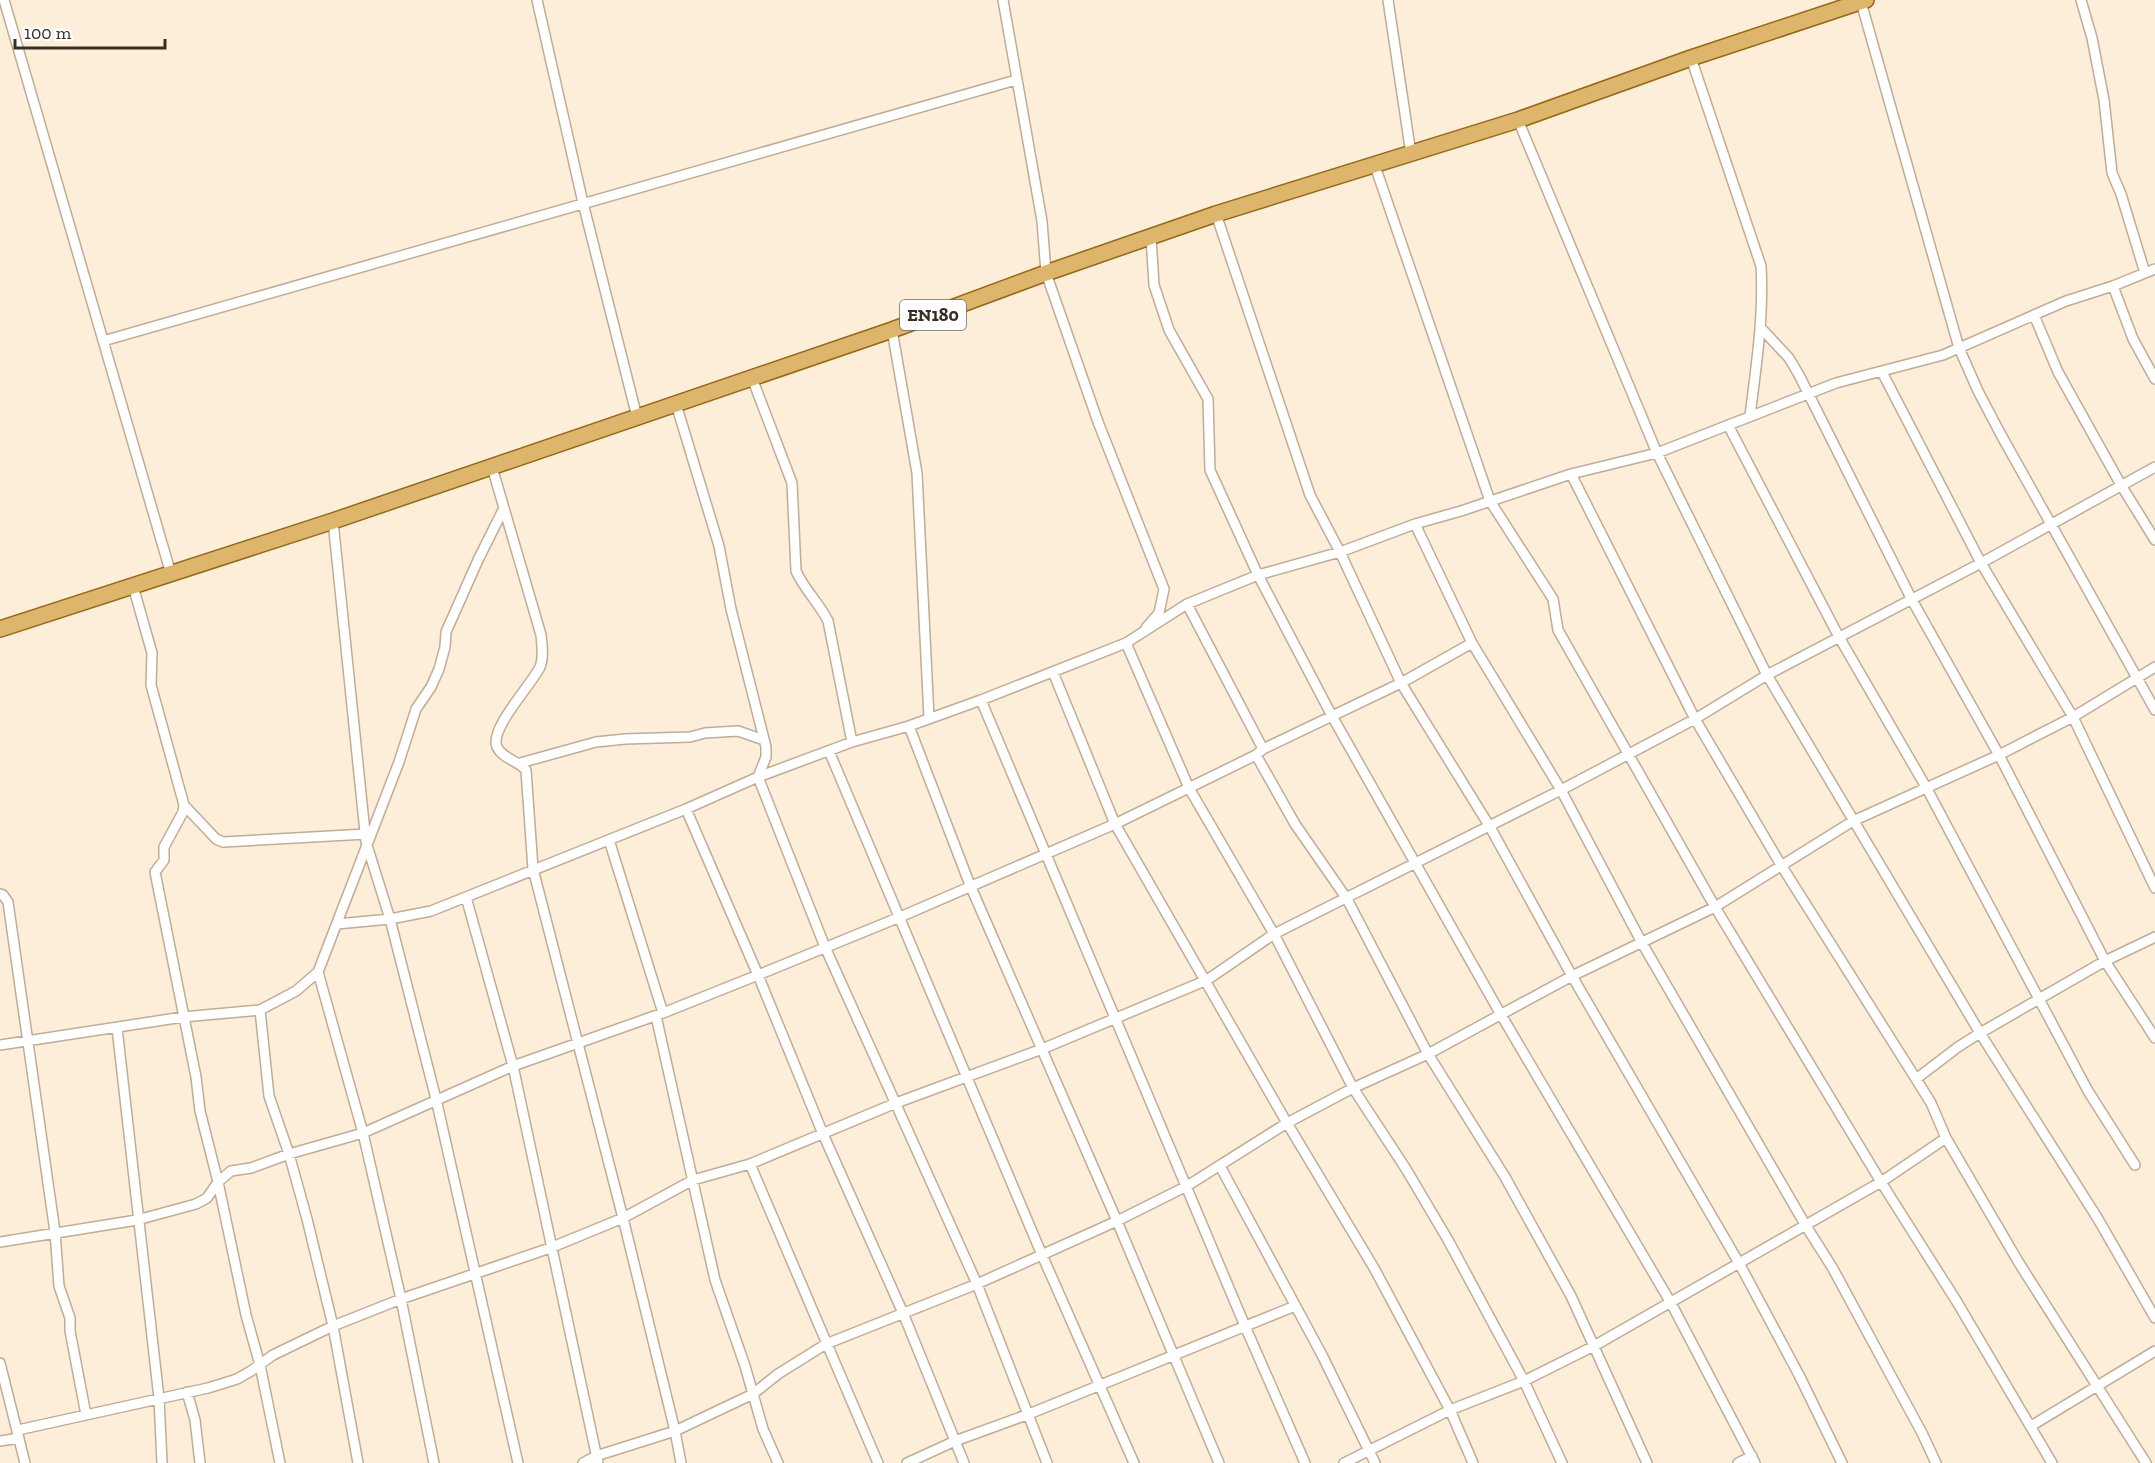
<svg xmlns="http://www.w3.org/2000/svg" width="2155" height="1463" viewBox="0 0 2155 1463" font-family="'Zilla Slab',serif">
<rect width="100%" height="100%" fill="#fdeeda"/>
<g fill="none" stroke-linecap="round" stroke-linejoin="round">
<defs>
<path id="street" d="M4 0 171 574
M537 0 583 203 637 417
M1003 0 1042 221 1046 273 1098 422 1164 589 1159 613 1146 628
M1388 0 1411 154
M2081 0 2092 38 2104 100 2112 173 2121 194 2145 273
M1861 2 1959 348 1978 391 2000 433 2155 710
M1691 58 1761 266C1764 316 1756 367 1750 416
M1518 120 1657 453 1767 675 1980 1033 2098 1219 2155 1318
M1375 166 1490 501 1553 599 1558 630 1715 907 1881 1182 1957 1302 2052 1463
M1216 214 1310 495 1340 552 1401 683 1490 827 1572 976 1739 1263 1799 1375 1842 1463
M1151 237 1154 285 1169 330 1208 399 1210 470 1258 575 1332 716 1500 1013 1671 1303 1755 1463
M2113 286 2133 339 2155 379
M2034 315 2058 372 2121 485 2155 540
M1760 327 1789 358 1799 375 1912 600 1999 755 2105 961 2155 1038
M892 330 917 473 929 718
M103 341 1016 80
M1882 372 1981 563 2073 717 2155 888
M752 378 792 483 796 571C804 589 819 603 828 621L852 742
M676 404 719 546 731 609 766 747V757L758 777 825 947 977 1284 1047 1463
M1728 425 1839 637 1926 787 2088 1091 2135 1165
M492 467 541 635C542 645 544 657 540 667 532 684 489 729 497 747 502 758 518 761 526 770L533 869 623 1218 675 1431 681 1463
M1571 474 1695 719 1781 865 1916 1079
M333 521 366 842 390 919 436 1099 518 1463
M1415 524 1472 643 1561 790 1642 943 1806 1226 1832 1267 1922 1433 1936 1463
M133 586 152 653 151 685 184 805 183 812 164 847V860L155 872 196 1077 200 1111 218 1182 246 1315 260 1365 280 1463
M1187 604 1263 749
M1126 643 1189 788 1274 934 1353 1088 1406 1169 1448 1240 1524 1381 1562 1463
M1053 672 1115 824 1287 1123 1374 1268 1450 1410 1473 1463
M981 700 1245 1326 1305 1463
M909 726 970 885 1117 1221 1219 1463
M829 751 1042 1255 1134 1463
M1256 755 1295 824 1347 899 1428 1054 1505 1177 1571 1296 1647 1463
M520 763 596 742 625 739 690 737 705 733 738 731 764 740
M184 805 216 839 223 842 366 834
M686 809 758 975 823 1134 903 1313 964 1463
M609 840 663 1013
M0 894 3 895 8 902 55 1232 59 1286 70 1318V1331L86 1415
M466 897 513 1066 598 1463
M337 924 390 919 431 911 686 809 758 777 852 742 909 726 981 700 1126 643 1187 604 1258 575 1340 552 1415 524 1461 511 1571 474 1657 453 1836 383 1943 355 2066 301 2113 286 2155 269
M318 972 363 1133 401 1299 434 1463
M260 1010 269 1096 289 1154 307 1219 333 1326 358 1463
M656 1016 715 1280 745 1366 763 1429 778 1463
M117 1028 159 1398 162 1463
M0 1045 183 1017 260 1010 296 991 318 972 399 762 416 709 431 687 439 669 445 647 446 632 478 560 504 508
M1946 1138 2019 1263 2146 1463
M750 1164 878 1463
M1220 1166 1322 1355 1375 1463
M0 1242 137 1220 196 1204 207 1198 218 1182 231 1171 251 1168 289 1154 363 1133 513 1066 663 1013 758 975 900 917 1115 824 1256 755 1263 749 1401 683 1472 643
M0 1363 25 1463
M187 1392 195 1420 200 1463
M2031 1426 2155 1351
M18 1430 208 1388 237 1379 251 1371 273 1355 333 1326 401 1299 550 1248 623 1218 693 1180 750 1164 896 1103 1042 1049 1207 980 1274 934 1561 790 1695 719 1767 675 1981 563 2155 467
M0 1441 19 1438
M583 1463 596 1456 675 1431 753 1394 778 1374 826 1344 977 1284 1117 1221 1187 1186 1287 1123 1353 1088 1428 1054 1572 976 1715 907 1853 821 1999 755 2073 717 2155 667
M907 1463 955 1441 1029 1414 1295 1306
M1344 1463 1450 1410 1524 1381 1594 1346 1881 1182 1946 1138 1931 1103 1916 1079 1958 1047 1980 1033 2105 961 2155 937
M1738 1463 1752 1456"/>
<path id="primary" d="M0 629 333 521 892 330 1046 273 1216 214 1518 120 1691 58 1866 0"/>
</defs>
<!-- street casing -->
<use href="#street" stroke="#bfad95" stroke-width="12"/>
<!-- primary casing -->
<use href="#primary" stroke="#946813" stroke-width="18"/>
<!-- street -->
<use href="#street" stroke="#fff" stroke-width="9"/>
<!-- primary -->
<use href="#primary" stroke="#ddb66b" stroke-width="15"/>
</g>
<g text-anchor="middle" stroke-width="5" stroke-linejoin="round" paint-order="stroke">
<!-- shield labels -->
<rect fill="#fdfdfd" stroke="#726d66" stroke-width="1.5" x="900" y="300" width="66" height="30" rx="4.5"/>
<g font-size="18" font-weight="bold" fill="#362f25">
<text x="933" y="321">EN180</text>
</g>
</g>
<!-- scale -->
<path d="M15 39v9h150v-9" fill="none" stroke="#362f25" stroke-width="3"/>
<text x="24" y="39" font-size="18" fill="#362f25" stroke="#fdfdfd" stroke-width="4.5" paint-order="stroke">100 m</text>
</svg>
